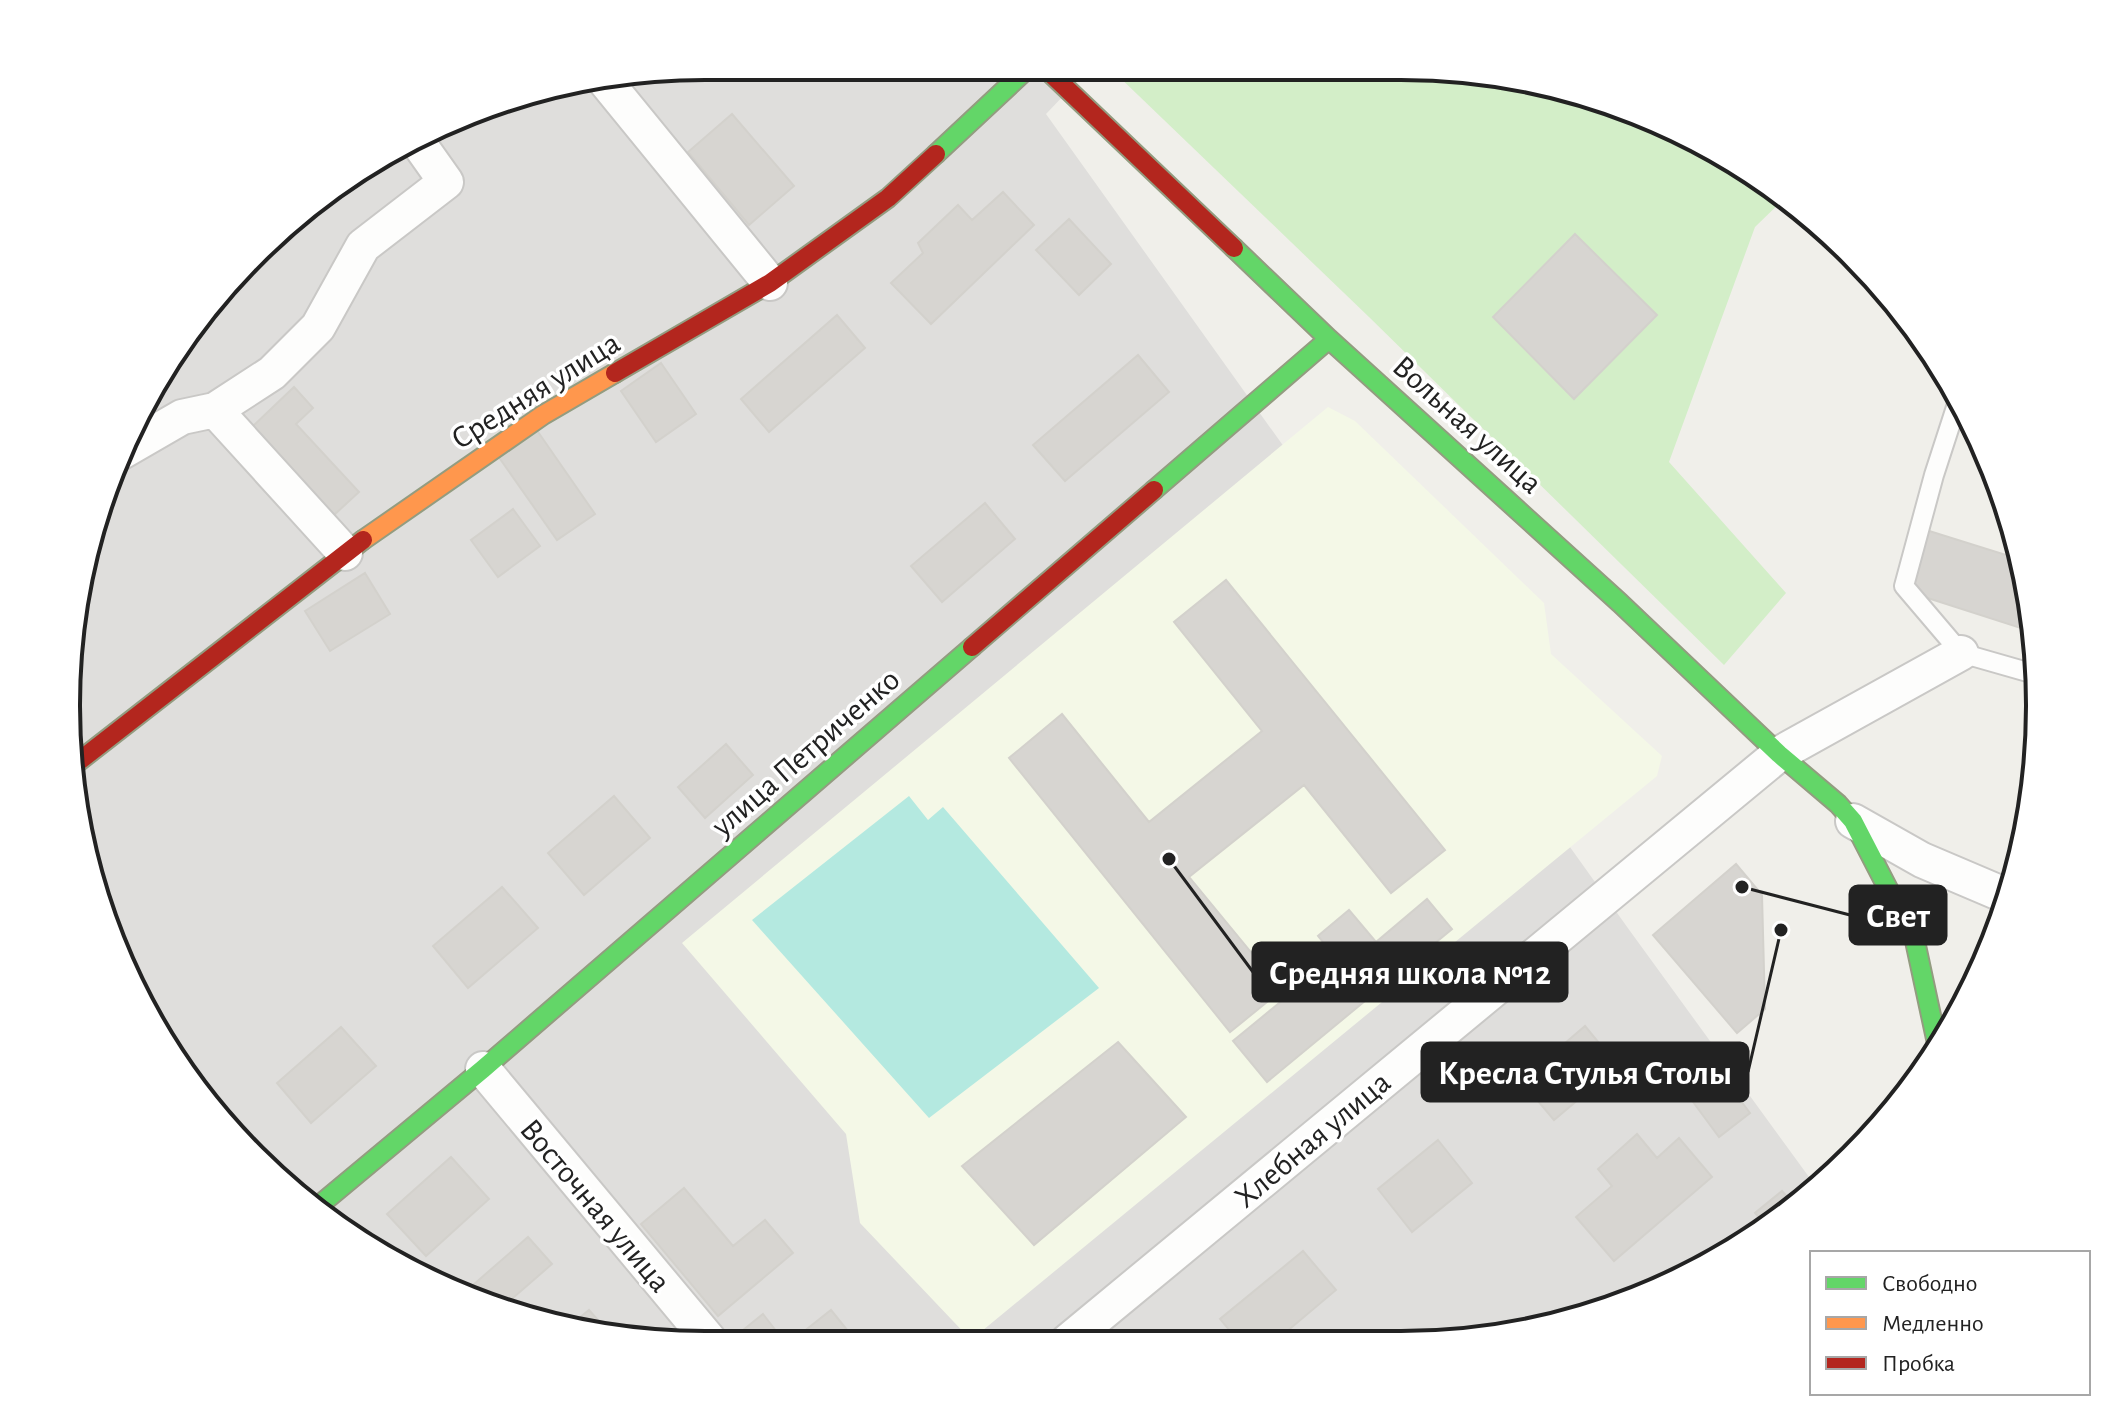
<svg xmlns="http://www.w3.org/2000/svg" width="2106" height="1411" viewBox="0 0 2106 1411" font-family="'Alegreya Sans',sans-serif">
<rect width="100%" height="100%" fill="#f0efea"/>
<!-- residential -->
<path fill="#dfdedc" d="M705 66 1089 69 1046 114 1630 931 1817 1188 1789 1213 1683 1279 1566 1323 1442 1344 622 1339 423 1279 284 1186 152 1026 78 831 67 663 115 461 198 316 350 174 500 100Z"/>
<!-- education -->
<path fill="#f4f8e7" d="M1328 407 1355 421 1544 603 1551 654 1662 756 1657 776 971 1340 860 1223 846 1134 682 943Z"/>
<!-- grass -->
<path fill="#d3eec8" d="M1115 69 1484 72 1683 132 1784 199 1755 227 1669 462 1786 593 1724 665 1369 317 1113 71Z"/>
<!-- pitch -->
<path fill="#b4e9e0" d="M909 796 928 820 943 807 1099 988 929 1118 752 920Z"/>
<!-- building -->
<path fill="#d7d5d1" stroke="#d3d1cc" stroke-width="2" d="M732 114 794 186 749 225 688 152Z
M1003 192 1034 225 931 324 891 283 923 253 918 243 958 205 972 220Z
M1069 219 1111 264 1079 295 1036 250Z
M1575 234 1657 315 1574 399 1493 317Z
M837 315 865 348 769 432 741 399Z
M1138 355 1169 392 1065 481 1033 445Z
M661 363 696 414 656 442 621 391Z
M294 387 313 408 296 424 359 492 334 515 252 427Z
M536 429 595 514 557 540 498 456Z
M985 503 1015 539 942 602 911 566Z
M513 509 540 546 498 577 471 540Z
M1926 530 2022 560 2033 632 1906 591Z
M365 573 390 614 330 651 305 611Z
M1226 580 1445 850 1391 893 1304 785 1189 877 1282 990 1230 1032 1009 758 1062 714 1149 822 1262 731 1174 622Z
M726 744 753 775 705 818 678 787Z
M614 796 650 838 584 895 548 853Z
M1736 864 1762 895 1765 1009 1737 1033 1653 935Z
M502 887 538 928 468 988 433 946Z
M1427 899 1452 929 1267 1082 1233 1041 1335 957 1318 936 1349 910 1376 942Z
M1585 1026 1618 1066 1554 1120 1521 1081Z
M341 1027 376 1066 311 1123 277 1083Z
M1118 1042 1186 1117 1034 1245 962 1166Z
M1716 1068 1750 1113 1719 1137 1685 1091Z
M232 1118 260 1153 258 1155 229 1120Z
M1637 1134 1657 1158 1679 1138 1712 1177 1614 1261 1576 1217 1612 1186 1598 1169Z
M1438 1140 1472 1183 1412 1232 1378 1189Z
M451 1157 489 1199 426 1256 387 1214Z
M684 1188 733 1246 765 1220 793 1253 718 1316 641 1224Z
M1782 1191 1796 1207 1767 1227 1755 1213Z
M528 1237 552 1264 506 1304 485 1298 473 1285Z
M1303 1251 1336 1290 1273 1343H1240L1220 1319Z
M589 1310 612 1336 572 1324Z
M831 1310 856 1341 793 1340Z
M763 1314 783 1340H749L742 1331Z"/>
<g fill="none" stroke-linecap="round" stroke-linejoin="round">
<defs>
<path id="lane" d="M1959 398 1934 475 1904 586 1961 653 2038 675"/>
<path id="street" d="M606 82 770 283
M215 410 345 553
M118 454 182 417 215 410 272 373 318 327 363 246 446 182 417 141
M1853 821 1922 860 2009 897
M483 1069 709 1340
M1067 1342 1779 754 1961 653"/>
<path id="fast" d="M936 154 1028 68
M1234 248 1329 339 1620 603 1779 754 1838 804 1853 821 1915 941 1938 1048
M1154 490 1329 339
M1952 1028 1964 1004
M316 1208 483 1069 972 647"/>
<path id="slow" d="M363 540 543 415 615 373"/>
<path id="jam" d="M1045 68 1234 248
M615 373 770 283 888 198 936 154
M972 647 1154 490
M74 765 363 540"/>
</defs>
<!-- lane casing -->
<use href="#lane" stroke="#c9c8c6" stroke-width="22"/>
<!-- street casing -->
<use href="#street" stroke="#c9c8c6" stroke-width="38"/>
<!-- fast casing -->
<use href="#fast" stroke="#939c80" stroke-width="22"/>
<!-- slow casing -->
<use href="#slow" stroke="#939c80" stroke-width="22"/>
<!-- jam casing -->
<use href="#jam" stroke="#939c80" stroke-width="22"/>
<!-- lane -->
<use href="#lane" stroke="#fdfdfc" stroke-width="18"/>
<!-- street -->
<use href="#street" stroke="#fdfdfc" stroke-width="34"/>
<!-- fast -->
<use href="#fast" stroke="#63d668" stroke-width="18"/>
<!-- slow -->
<use href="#slow" stroke="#ff974d" stroke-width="18"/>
<!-- jam -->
<use href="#jam" stroke="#b3261e" stroke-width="18"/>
</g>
<g text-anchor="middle" stroke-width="7" stroke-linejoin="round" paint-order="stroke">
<!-- street labels -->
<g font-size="32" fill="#222" stroke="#fff">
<text transform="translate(535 390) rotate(-32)" y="11">Средняя улица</text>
<text transform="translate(1468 424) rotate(42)" y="11">Вольная улица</text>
<text transform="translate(805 752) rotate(-41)" y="11">улица Петриченко</text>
<text transform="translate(1312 1139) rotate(-40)" y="11">Хлебная улица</text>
<text transform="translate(596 1205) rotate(50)" y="11">Восточная улица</text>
</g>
</g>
<!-- crop -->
<path d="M0 0H2106V1411H0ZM705 80H1401A625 625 0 0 1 2026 705V706A625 625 0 0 1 1401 1331H705A625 625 0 0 1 80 706V705A625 625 0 0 1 705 80Z" fill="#fff" fill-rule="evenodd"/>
<path fill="none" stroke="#222" stroke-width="4" d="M705 80H1401A625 625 0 0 1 2026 705V706A625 625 0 0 1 1401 1331H705A625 625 0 0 1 80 706V705A625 625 0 0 1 705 80Z"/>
<!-- callouts -->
<path fill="none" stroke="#222" stroke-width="3" d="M1742 887L1850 915M1169 859L1253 972M1781 930L1748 1072"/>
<g fill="#222" stroke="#fff" stroke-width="3">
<circle cx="1742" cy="887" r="8"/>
<circle cx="1169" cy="859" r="8"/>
<circle cx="1781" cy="930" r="8"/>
</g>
<g fill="#222" stroke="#222" stroke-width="3">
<rect x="1850" y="886" width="96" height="58" rx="8"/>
<rect x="1253" y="943" width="314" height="58" rx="8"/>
<rect x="1422" y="1043" width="326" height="58" rx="8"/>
</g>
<g font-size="34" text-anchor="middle" font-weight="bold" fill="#fff">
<text x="1898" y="927">Свет</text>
<text x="1410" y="984">Средняя школа №12</text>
<text x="1585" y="1084">Кресла Стулья Столы</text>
</g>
<!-- legend -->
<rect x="1810" y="1251" width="280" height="144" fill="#ffffff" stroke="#a7a7a7" stroke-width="2"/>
<rect x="1826" y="1277" width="40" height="12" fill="#63d668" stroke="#a7a7a7" stroke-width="2"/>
<text x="1882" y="1291" font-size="24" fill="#222222">Свободно</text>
<rect x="1826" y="1317" width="40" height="12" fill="#ff974d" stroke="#a7a7a7" stroke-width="2"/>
<text x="1882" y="1331" font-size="24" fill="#222222">Медленно</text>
<rect x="1826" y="1357" width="40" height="12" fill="#b3261e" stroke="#a7a7a7" stroke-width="2"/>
<text x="1882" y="1371" font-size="24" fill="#222222">Пробка</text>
</svg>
